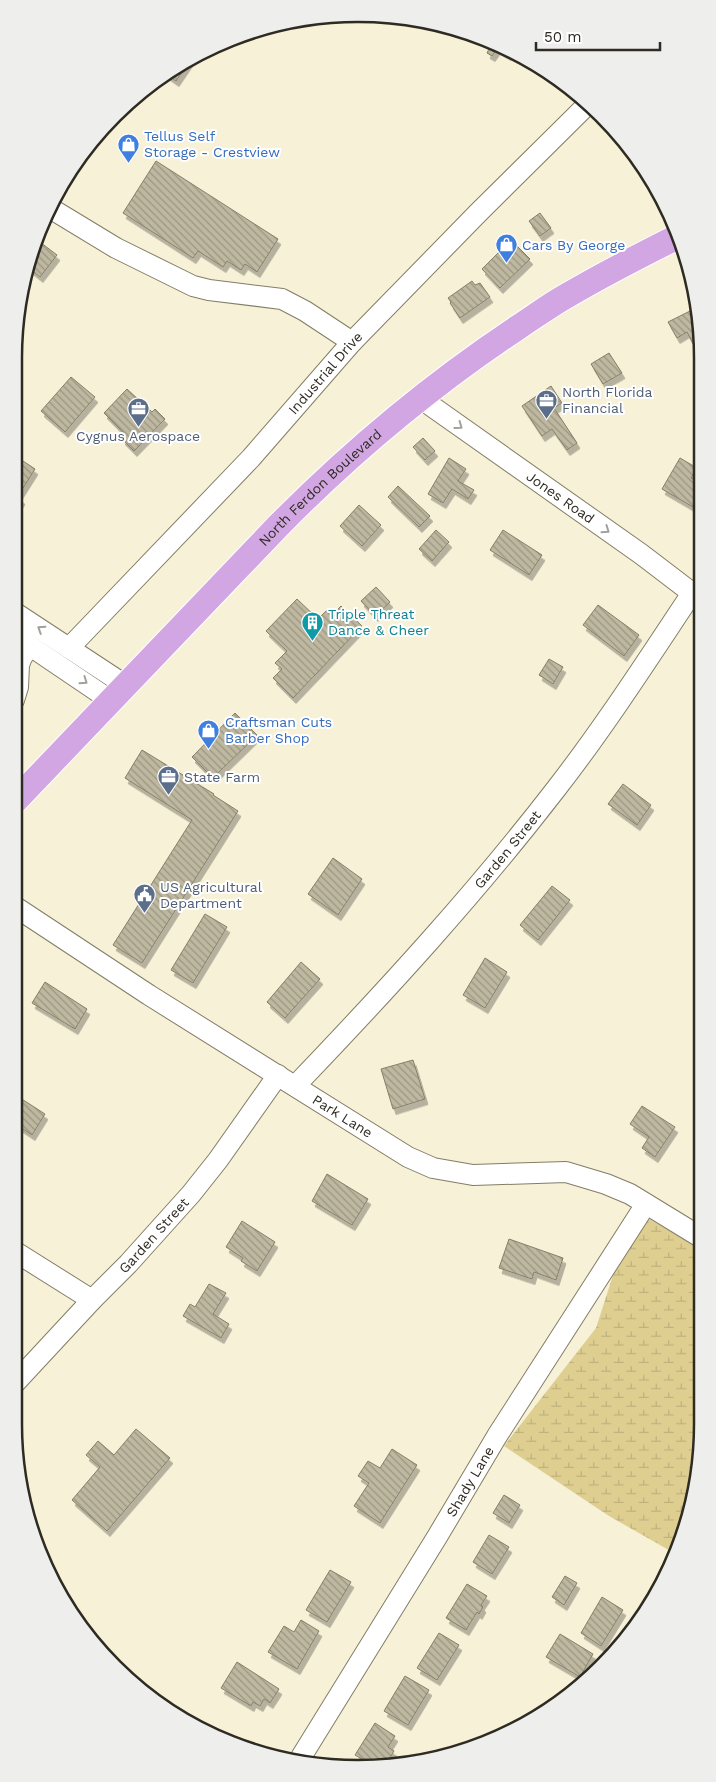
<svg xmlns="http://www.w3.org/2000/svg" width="716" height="1782" viewBox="0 0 716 1782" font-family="'Work Sans',sans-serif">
<defs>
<pattern id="wetland-marsh" width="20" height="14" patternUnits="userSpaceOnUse" patternTransform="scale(1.25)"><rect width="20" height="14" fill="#decf91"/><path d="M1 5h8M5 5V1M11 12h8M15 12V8" fill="none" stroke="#bfb27d"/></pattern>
<pattern id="building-back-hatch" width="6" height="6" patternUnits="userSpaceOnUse" patternTransform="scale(1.25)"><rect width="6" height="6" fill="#beb8a0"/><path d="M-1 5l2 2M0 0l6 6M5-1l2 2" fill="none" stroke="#9b9682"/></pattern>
<filter id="shadow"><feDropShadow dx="3" dy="5.5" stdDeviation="0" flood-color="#0004"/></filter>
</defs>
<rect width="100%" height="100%" fill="#f7f1d7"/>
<!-- wetland -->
<path fill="url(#wetland-marsh)" d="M647 1218 702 1249V1424L684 1534 674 1553 609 1516 504 1446 596 1328 616 1266Z"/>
<!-- building -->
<path fill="url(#building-back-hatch)" stroke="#857f68" filter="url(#shadow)" d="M486 41 510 52 508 55 486 42Z
M491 45 497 49 492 56 487 53Z
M191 59 176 81 166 74Z
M156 161 278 239 257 272 245 264 241 270 227 261 223 267 198 251 193 258 123 213Z
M540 213 551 228 540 236 529 221Z
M36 239 57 255 40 277 29 268 32 248Z
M511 240 530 259 500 288 482 269Z
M472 281 475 285 480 283 490 297 460 318 450 303 451 302 448 298Z
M698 307 699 313V340L693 344 687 332 677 338 668 322Z
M609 353 622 373 603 384 591 364Z
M71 377 95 397 65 432 41 411Z
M551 386 562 403 554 408 577 443 567 450 552 429 542 436 522 406Z
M127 389 152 412 155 409 165 419 134 451 122 439 126 435 104 413Z
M423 438 435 451 425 460 413 447Z
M14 455 35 469 18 496 22 499 14 512Z
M449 458 466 469 458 481 474 490 468 499 452 489 443 503 428 494Z
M680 458 697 468 691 478 700 483V496L693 507 662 489Z
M398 486 430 516 419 527 388 497Z
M359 505 381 525 362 546 340 526Z
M436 530 449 542 432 561 419 549Z
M503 530 542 555 529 575 490 550Z
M376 587 390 602 375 616 361 601Z
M297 599 318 619 328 609 333 614 341 606 362 626 293 698 273 678 282 669 275 663 287 651 266 631Z
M598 605 639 635 624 656 583 625Z
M549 659 563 667 553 684 539 675Z
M235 713 257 735 213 778 192 757Z
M142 750 214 794 213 795 238 811 142 963 113 945 192 820 125 778Z
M623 784 651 805 637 825 608 804Z
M333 858 362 879 338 915 308 894Z
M552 886 570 900 538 940 520 925Z
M205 914 227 927 193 983 171 970Z
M485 958 507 972 485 1008 463 995Z
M301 962 320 979 285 1018 267 1002Z
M45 982 87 1009 75 1029 32 1003Z
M413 1060 425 1099 393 1109 381 1069Z
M17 1096 45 1114 32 1135 14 1123V1101Z
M642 1106 675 1127 655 1157 642 1148 649 1137 630 1124Z
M327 1174 368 1199 352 1225 312 1201Z
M242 1221 275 1242 257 1271 241 1261 243 1258 226 1247Z
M509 1239 563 1258 556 1280 534 1272 532 1279 499 1268Z
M209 1284 226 1293 213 1314 229 1324 221 1338 183 1316 190 1304 195 1307Z
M136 1429 170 1458 107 1531 72 1500 100 1467 86 1455 98 1441 114 1455Z
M392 1449 417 1465 380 1523 354 1506 369 1483 358 1476 368 1461 380 1468Z
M504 1495 520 1505 509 1523 493 1513Z
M489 1535 509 1547 492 1574 473 1562Z
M330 1570 351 1582 327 1622 306 1610Z
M565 1576 577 1583 564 1605 552 1597Z
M467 1584 487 1596 481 1605 483 1607 479 1614 477 1612 466 1630 446 1618Z
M602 1597 623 1610 601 1646 581 1633Z
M301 1620 319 1631 297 1669 268 1652 284 1626 294 1632Z
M439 1633 459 1645 437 1680 417 1668Z
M560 1634 593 1654 580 1677 546 1657Z
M237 1662 279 1689 270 1703 264 1699 260 1706 253 1702 251 1706 221 1688Z
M405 1676 429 1690 408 1725 384 1711Z
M375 1723 395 1736 388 1747 394 1751 387 1763H369L355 1755Z"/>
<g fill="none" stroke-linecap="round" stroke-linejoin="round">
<defs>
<g id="minor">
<path d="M50 208 116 248 193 286 209 290 282 299 305 311 352 342"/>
<path id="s1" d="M420 398 641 554 700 599"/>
<path d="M14 612 125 685"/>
<path d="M14 635 110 700"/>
<path id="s2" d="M69 648 251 458 352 342 478 213 587 105"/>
<path d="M14 700 18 687 19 665 22 657 30 646"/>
<path id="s3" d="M14 906 149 995 408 1157 433 1168 473 1175 566 1172 606 1184 630 1194 702 1238"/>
<path id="s4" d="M295 1086C387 990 475 894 556 789 605 726 648 659 692 593"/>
<path d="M14 1251 92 1300"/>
<path id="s5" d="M14 1384 92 1300 128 1264 191 1194 218 1160 278 1075"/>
<path id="s6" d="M298 1762 437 1537 497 1436 646 1204"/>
</g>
<g id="major">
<path id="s7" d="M14 802 278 526C351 452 430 386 517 328 534 317 550 305 568 295 604 274 641 255 679 236"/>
</g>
</defs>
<!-- minor casing -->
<use href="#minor" stroke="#837d66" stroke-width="22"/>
<!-- major casing -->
<use href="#major" stroke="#fff" stroke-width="27"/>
<!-- minor -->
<use href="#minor" stroke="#fff" stroke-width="20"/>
<!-- major -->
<use href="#major" stroke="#d2a6e3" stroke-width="25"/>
</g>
<!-- one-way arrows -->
<defs><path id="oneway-chevron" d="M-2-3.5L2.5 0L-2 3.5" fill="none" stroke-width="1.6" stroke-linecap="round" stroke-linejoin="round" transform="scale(1.25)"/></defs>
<g stroke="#a1a09c">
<use href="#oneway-chevron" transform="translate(459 426) rotate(36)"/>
<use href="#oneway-chevron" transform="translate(606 530) rotate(35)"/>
<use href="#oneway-chevron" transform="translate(41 629) rotate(-147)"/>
<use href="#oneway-chevron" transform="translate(84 681) rotate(35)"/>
</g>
<!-- icons -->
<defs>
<symbol id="shop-pin" viewBox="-11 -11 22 30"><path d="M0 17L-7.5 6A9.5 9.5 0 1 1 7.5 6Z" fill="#3f7fe0" stroke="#fff"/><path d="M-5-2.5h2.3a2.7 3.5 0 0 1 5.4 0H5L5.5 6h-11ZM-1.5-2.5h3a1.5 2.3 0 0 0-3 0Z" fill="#fff"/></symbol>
<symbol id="office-pin" viewBox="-11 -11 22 30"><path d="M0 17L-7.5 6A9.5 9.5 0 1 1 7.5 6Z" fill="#5c6f8a" stroke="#fff"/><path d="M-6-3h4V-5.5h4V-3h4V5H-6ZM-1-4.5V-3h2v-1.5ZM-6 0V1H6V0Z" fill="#fff"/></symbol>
<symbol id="building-pin" viewBox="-11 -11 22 30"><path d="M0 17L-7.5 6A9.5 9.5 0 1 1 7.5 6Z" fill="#0f9aa8" stroke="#fff"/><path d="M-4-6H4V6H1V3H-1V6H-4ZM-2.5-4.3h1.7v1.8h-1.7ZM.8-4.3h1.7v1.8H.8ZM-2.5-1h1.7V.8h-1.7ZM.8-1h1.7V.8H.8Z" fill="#fff"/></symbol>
<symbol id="civic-pin" viewBox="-11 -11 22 30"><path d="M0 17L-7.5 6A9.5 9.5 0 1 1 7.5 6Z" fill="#5c6f8a" stroke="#fff"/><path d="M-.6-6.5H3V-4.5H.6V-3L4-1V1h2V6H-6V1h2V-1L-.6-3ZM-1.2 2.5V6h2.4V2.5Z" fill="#fff"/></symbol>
</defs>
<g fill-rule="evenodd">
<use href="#shop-pin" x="116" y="132" width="25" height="34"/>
<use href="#shop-pin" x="494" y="232" width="25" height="34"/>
<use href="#office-pin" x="534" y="388" width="25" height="34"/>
<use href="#office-pin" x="126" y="396" width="25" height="34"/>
<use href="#building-pin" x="300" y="610" width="25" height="34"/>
<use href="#shop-pin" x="196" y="718" width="25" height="34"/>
<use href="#office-pin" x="156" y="764" width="25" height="34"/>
<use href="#civic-pin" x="132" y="882" width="25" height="34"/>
</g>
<g text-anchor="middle" stroke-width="4" stroke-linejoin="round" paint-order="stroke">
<!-- shop labels -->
<g font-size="14" fill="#366cbe" stroke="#fff" text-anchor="start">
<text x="144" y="141">Tellus Self<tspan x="144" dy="16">Storage - Crestview</tspan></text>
<text x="522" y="250">Cars By George</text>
<text x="225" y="727">Craftsman Cuts<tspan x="225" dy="16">Barber Shop</tspan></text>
</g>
<!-- street labels -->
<g font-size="14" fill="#2e2b22" stroke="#fff">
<text dy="5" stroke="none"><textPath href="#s2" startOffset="376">Industrial Drive</textPath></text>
<text dy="5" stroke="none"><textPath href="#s7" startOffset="439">North Ferdon Boulevard</textPath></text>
<text dy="5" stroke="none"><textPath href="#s1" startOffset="172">Jones Road</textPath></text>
<text dy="5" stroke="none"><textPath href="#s4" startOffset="318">Garden Street</textPath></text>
<text dy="5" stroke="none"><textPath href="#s3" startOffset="390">Park Lane</textPath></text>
<text dy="5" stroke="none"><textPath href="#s5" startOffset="204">Garden Street</textPath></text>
<text dy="5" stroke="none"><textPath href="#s6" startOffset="329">Shady Lane</textPath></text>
</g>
<!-- service labels -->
<g font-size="14" fill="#4e5e75" stroke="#fff" text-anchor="start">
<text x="562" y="397">North Florida<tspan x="562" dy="16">Financial</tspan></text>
<text x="138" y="441" text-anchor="middle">Cygnus Aerospace</text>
<text x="184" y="782">State Farm</text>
<text x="160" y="892">US Agricultural<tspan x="160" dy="16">Department</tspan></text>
</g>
<!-- culture labels -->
<g font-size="14" fill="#0d838f" stroke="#fff" text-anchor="start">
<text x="328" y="619">Triple Threat<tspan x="328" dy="16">Dance &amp; Cheer</tspan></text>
</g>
</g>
<!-- crop -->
<path d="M0 0H716V1782H0ZM358 22H358A336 336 0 0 1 694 358V1424A336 336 0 0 1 358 1760H358A336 336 0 0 1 22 1424V358A336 336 0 0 1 358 22Z" fill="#eeeeed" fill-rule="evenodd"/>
<path fill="none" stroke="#2e2b22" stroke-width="2.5" d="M358 22H358A336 336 0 0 1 694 358V1424A336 336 0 0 1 358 1760H358A336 336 0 0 1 22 1424V358A336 336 0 0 1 358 22Z"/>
<!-- scale -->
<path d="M536 42v8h124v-8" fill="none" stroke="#2e2b22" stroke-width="2.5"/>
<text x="544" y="42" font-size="15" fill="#2e2b22" stroke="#ffffff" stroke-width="4" paint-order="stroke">50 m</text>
</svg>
